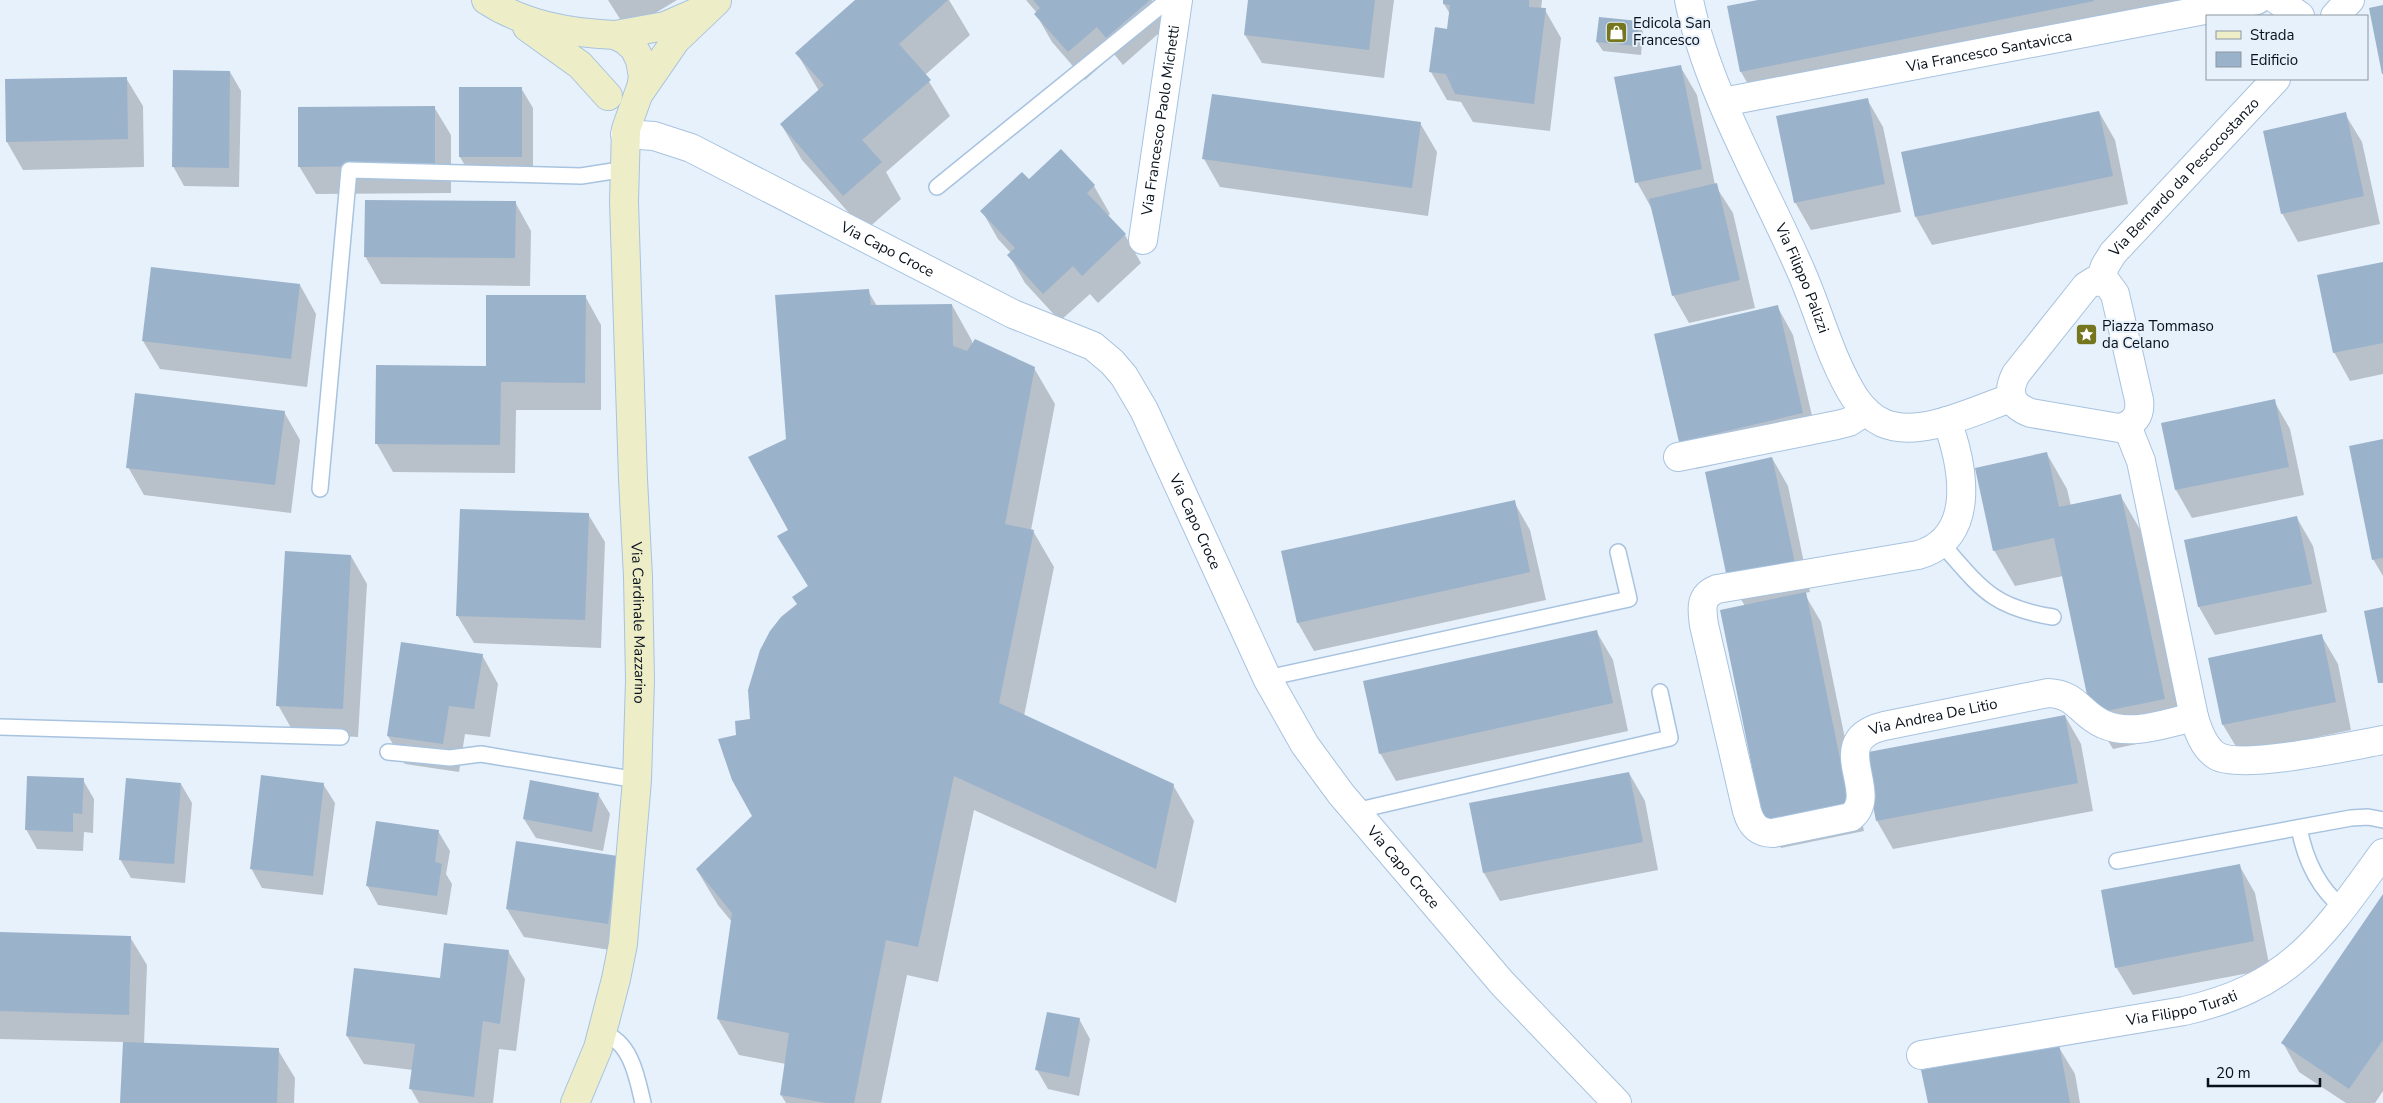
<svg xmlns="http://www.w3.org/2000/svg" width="2383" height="1103" viewBox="0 0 2383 1103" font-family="'Nunito Sans',sans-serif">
<rect width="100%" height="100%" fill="#e6f1fc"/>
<!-- shadow -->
<path fill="#0003" d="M608 0H677L627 30Z
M856 0H949L970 35 925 75 950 116 886 172 901 199 865 231 802 160 781 124 819 91 797 53Z
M1026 0H1152L1167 26 1123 65 1114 54 1085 80 1052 42 1036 14 1037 13Z
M1250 0H1394L1384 78 1262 63 1245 35Z
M1444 0H1542L1541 9 1545 10 1561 38 1550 131 1473 122 1461 102 1447 100 1431 72 1448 30 1450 14 1444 4Z
M1765 0H2295L1762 108 1741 72 1728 7Z
M1638 22 1643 32 1641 55 1603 51 1597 42Z
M1680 66 1697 95 1715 185 1733 213 1755 308 1689 323 1673 295 1653 211 1637 182Z
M230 72 241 91 239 187 184 186 173 166Z
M126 78 143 106 144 167 23 170 7 142Z
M521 88 533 108V176H471L460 157V89Z
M1867 99 1883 127 1901 212 1811 230 1795 202Z
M434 107 451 135V193L316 194 299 166Z
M2099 112 2115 140 2128 204 1932 245 1916 217Z
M2345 114 2362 142 2380 224 2298 242 2282 213Z
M1420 123 1437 152 1428 216 1220 187 1204 159Z
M1029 181 1094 186 1110 214 1108 216 1125 235 1141 263 1098 303 1090 294 1060 321 1025 283 1009 255 1011 253 998 239 982 211Z
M515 202 531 231 530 286 381 284 365 256Z
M2383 263V374L2350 381 2334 352Z
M300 285 316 314 307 387 160 369 143 341Z
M868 291 877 306 952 305 972 341V345L1034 368 1055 404 1031 530 1033 531 1054 567 1024 716 1173 785 1194 821 1176 903 974 810 938 982 907 975 881 1103H786L781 1095 786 1064 739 1055 718 1019 732 922 718 905 697 870 753 817 737 736 751 720 798 604 808 586 779 536 789 531 787 440Z
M585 296 601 325V410H516L515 473 393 472 377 444Z
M1777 306 1793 335 1818 441 1696 469 1680 441Z
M2274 401 2290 429 2304 495 2192 518 2176 490 2163 424Z
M284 412 300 440 291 513 144 495 128 467Z
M2383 441V576L2373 559Z
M2047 454 2067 489 2071 506 2120 495 2141 531 2184 734 2113 749 2092 714 2063 576 2015 586 1994 550Z
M1772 458 1788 486 1810 592 1804 593 1821 622 1864 831 1781 848 1764 820 1745 606 1728 578Z
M1514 502 1530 530 1546 600 1314 651 1298 623 1282 552Z
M588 514 605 542 601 648 474 643 457 615Z
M2297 518 2313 546 2327 612 2215 635 2199 607 2185 541Z
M351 556 367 584 358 737 294 733 278 705Z
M1596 631 1613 660 1628 731 1396 781 1380 753Z
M2321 635 2338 664 2351 730 2240 753 2223 725Z
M482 655 498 684 490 737 465 734 459 772 405 764 388 736Z
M2065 716 2081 744 2093 811 1893 849 1877 821Z
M1629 773 1645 801 1658 870 1500 901 1484 873 1471 804Z
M83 780 94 799 93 833 84 832 83 851 37 849 26 829Z
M181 784 192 803 185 883 131 878 120 859Z
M323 784 335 803 323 895 262 888 251 868Z
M598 794 610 814 603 851 536 838 524 819Z
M438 831 450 851 446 874 452 884 447 915 378 905 367 885Z
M618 857 624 952 524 937 507 909Z
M2239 865 2255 893 2270 969 2133 995 2116 967Z
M2383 896V1091L2375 1103H2346L2299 1072 2283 1043Z
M0 933 130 937 147 965 144 1044 278 1050 295 1078 294 1103H121L124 1042 0 1039Z
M508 951 525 979 516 1051 499 1049 493 1103H419L411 1089 413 1070 364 1064 347 1036 441 979Z
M1079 1019 1090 1039 1079 1096 1048 1089 1037 1070Z
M2058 1046 2075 1074 2080 1103H1929Z"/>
<!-- building -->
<path fill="#9bb2cb" d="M855 0H948L899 44 931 80 862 140 882 162 843 196 780 124 824 85 795 53Z
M1033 0H1150L1106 38 1097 27 1068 52 1034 14 1040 8Z
M1248 0H1375L1369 50 1244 35Z
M1443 0H1529V7L1546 8 1534 104 1455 94 1446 74 1429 72 1435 27 1447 29 1450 5 1443 4Z
M1758 0H2094V1L1740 72 1727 6Z
M2383 5V74H2382L2369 8Z
M1599 17 1639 21 1636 46 1596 42Z
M1681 65 1702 169 1635 183 1614 77Z
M173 70 230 71 229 168 172 167Z
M127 77 128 139 6 142 5 79Z
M459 87H522V157H459Z
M1212 94 1421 122 1412 188 1202 159Z
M1868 98 1885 184 1794 203 1776 116Z
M435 106V165L298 167V107Z
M2099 111 2113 176 1915 217 1901 152Z
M2346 112 2364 196 2281 214 2263 131Z
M1061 149 1095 185 1087 193 1126 234 1082 276 1073 266 1043 294 1007 255 1015 248 980 211 1022 172 1029 179Z
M1717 183 1740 280 1672 296 1649 199Z
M365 200 516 201 515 258 364 257Z
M2383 262V343L2333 353 2317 275Z
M151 267 300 284 291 359 142 341Z
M869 289 871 305 952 304 953 346 967 351 975 339 1035 367 1005 524 1034 530 999 703 1174 784 1156 869 954 776 918 947 886 940 854 1103H827L780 1095 789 1033 717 1019 732 913 696 869 752 816 732 780 718 739 736 735 735 721 750 719 748 690 760 650 770 631 781 617 797 604 792 597 808 586 777 536 788 530 748 457 786 439 775 295Z
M486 295H586L585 383 501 382 500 445 375 444 376 365 486 366Z
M1778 305 1803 413 1679 442 1654 334Z
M135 393 285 411 275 485 126 468Z
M2275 399 2289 467 2175 490 2161 423Z
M2383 439V558L2372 560 2349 446Z
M2047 452 2059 507 2121 494 2165 699 2091 714 2054 538 1993 551 1975 468Z
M1772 457 1795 563 1727 578 1705 472Z
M1515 500 1530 572 1297 623 1281 551Z
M460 509 589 513 585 620 456 616Z
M2297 516 2312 584 2198 607 2184 540Z
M285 551 351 555 343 709 276 706Z
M1806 592 1849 803 1763 821 1720 610Z
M2383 607V683H2378L2364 611Z
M1597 630 1613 703 1379 754 1363 681Z
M2322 634 2336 702 2222 725 2208 658Z
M401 642 483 654 474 709 449 706 443 744 387 736Z
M2065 715 2078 783 1876 821 1863 753Z
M1629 772 1643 842 1483 873 1469 803Z
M261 775 324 783 313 876 250 869Z
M27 776 84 778 82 814 73 813V832L25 830Z
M126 778 181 783 174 864 119 860Z
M530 780 599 793 592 832 523 819Z
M376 821 439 830 435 862 442 864 437 896 366 886Z
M516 841 618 856 608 924 506 909Z
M2240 864 2254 941 2115 968 2101 890Z
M2383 894V1040L2349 1089 2281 1043Z
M0 932 131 936 129 1015 0 1011Z
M444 943 509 950 500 1024 483 1021 474 1097 409 1089 415 1044 346 1036 354 968 440 978Z
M1047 1012 1080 1018 1069 1077 1035 1070Z
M123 1042 279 1048 277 1103H120Z
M2059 1044 2070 1103H1928L1921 1070Z"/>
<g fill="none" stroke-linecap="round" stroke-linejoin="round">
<defs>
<path id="lane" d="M937 187 1168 0
M320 489 349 170 581 176 626 169
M1941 543C1981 588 1991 607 2053 617
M1267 678 1629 599 1618 552
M0 727 341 737
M388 752 450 758 481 754 637 780
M1355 811 1670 738 1660 692
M2299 828C2305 859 2318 888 2343 908
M2117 861 2351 818 2368 817 2383 820
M602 1033C631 1041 637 1077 643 1103"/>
<g id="street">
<path id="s1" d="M1689 0C1707 90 1763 184 1800 269 1819 311 1830 359 1855 398 1862 408 1872 418 1883 423 1920 439 1975 410 2011 398"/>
<path d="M2277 0 2300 16"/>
<path d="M2335 16 2350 0"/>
<path id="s2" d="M1723 102 2257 0"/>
<path id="s3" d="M625 134 654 136 691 148 1013 314 1093 346 1112 362 1124 376 1144 410 1267 678 1305 745 1341 794 1502 983 1617 1103"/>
<path id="s4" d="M1143 240 1178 0"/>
<path d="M2094 281 2107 283 2115 294 2139 400C2141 415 2134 425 2119 428L2031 413C2011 406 2006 393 2016 374L2086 286Z"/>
<path id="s5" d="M2100 281 2105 266 2113 253 2276 79"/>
<path id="s6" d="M1947 421C1963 465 1978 538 1918 555L1717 589C1699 596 1702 610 1704 625L1747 811C1751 825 1758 833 1773 833L1851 817C1882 792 1823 741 1884 726L2048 693C2077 694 2080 714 2103 724 2131 737 2166 723 2194 717"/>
<path d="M2127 426 2141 461 2194 717C2198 731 2204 748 2217 756 2242 770 2350 746 2383 740"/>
<path d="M1678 457 1837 425 1849 422 1866 411"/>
<path id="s7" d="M1921 1055 2184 1011C2292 986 2322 937 2383 853"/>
</g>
<g id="secondary">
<path id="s8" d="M486 0C524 25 569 33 615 35L625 40 634 48 640 60 643 77 641 87 626 129 624 202 633 479 638 577 640 680 637 780 623 944 616 979 598 1048 575 1103"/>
<path d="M527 27 580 65 608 96"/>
<path d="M615 35 665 26 697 12"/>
<path d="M640 92 676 40 717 1"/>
</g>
</defs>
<!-- lane casing -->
<use href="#lane" stroke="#a8c3df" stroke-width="18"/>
<!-- street casing -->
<use href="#street" stroke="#a8c3df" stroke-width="30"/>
<!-- secondary casing -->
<use href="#secondary" stroke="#a8c3df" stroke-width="30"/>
<!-- lane -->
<use href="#lane" stroke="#fff" stroke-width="15"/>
<!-- street -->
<use href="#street" stroke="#fff" stroke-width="28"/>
<!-- secondary -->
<use href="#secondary" stroke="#ededc8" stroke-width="28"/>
</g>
<!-- icons -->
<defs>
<symbol id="shop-square" viewBox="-11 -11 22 22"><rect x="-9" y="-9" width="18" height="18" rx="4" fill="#75761d" stroke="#e6f1fc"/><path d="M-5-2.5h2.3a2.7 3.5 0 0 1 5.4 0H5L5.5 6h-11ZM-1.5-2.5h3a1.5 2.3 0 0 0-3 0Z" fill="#fff"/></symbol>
<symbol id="sight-square" viewBox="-11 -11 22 22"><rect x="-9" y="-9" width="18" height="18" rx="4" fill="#75761d" stroke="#e6f1fc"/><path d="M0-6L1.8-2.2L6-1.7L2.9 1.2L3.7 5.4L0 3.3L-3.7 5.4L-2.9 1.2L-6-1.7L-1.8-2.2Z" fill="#fff"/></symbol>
</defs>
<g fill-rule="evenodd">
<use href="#shop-square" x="1604" y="20" width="25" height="25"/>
<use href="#sight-square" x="2074" y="322" width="25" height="25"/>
</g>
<g text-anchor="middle" stroke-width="4" stroke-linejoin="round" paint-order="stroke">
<!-- poi labels -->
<g font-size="15" fill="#08111b" stroke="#e6f1fc" text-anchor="start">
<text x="1633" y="28">Edicola San<tspan x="1633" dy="17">Francesco</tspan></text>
<text x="2102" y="331">Piazza Tommaso<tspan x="2102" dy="17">da Celano</tspan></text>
</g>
<!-- street labels -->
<g font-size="15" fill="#08111b" stroke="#e6f1fc">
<text dy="5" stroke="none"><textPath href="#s2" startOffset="271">Via Francesco Santavicca</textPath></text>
<text dy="5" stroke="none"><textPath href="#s4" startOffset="121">Via Francesco Paolo Michetti</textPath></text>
<text dy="5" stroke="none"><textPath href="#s5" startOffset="135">Via Bernardo da Pescocostanzo</textPath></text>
<text dy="5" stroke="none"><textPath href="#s3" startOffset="289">Via Capo Croce</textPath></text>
<text dy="5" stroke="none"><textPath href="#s1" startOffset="301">Via Filippo Palizzi</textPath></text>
<text dy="5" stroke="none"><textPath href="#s3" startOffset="722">Via Capo Croce</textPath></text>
<text dy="5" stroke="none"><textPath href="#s8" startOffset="738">Via Cardinale Mazzarino</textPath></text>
<text dy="5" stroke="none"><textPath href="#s6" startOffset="870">Via Andrea De Litio</textPath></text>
<text dy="5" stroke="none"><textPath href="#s3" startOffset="1128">Via Capo Croce</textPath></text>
<text dy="5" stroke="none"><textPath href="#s7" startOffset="265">Via Filippo Turati</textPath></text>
</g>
</g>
<!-- legend -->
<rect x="2206" y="15" width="162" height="65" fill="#e6f1fc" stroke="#8d97a2"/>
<rect x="2216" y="31" width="25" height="8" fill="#ededc8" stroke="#8d97a2"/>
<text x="2250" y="40" font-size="15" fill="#08111b">Strada</text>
<rect x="2216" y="52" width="25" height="15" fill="#9bb2cb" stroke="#8d97a2"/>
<text x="2250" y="65" font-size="15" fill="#08111b">Edificio</text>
<!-- scale -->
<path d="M2208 1078v8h112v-8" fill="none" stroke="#08111b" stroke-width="2.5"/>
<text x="2216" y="1078" font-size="15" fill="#08111b" stroke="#e6f1fc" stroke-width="4" paint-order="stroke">20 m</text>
</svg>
